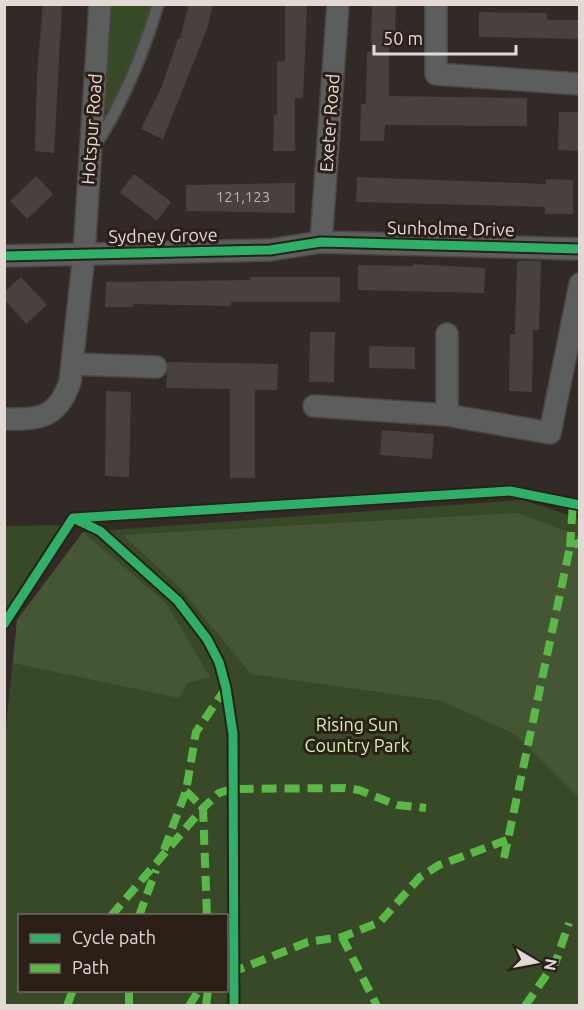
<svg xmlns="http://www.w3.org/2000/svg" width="584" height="1010" viewBox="0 0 584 1010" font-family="Ubuntu,sans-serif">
<rect width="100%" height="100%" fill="#322a26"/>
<!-- green -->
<path fill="#384928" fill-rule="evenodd" d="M106 5H153L139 54 113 109 106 111 99 104Z
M522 500 579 518V1005L5 1006 4 745 17 620 83 532ZM20 916H226V990H20Z
M61 525 5 626V526Z"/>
<!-- forest -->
<path fill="#445634" d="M518 513 579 536V798L516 735 442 701 251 674 181 589 123 535Z
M83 532 166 603 210 677 187 683 179 698 13 663 17 620Z"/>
<!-- building -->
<path fill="#48413e" d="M43 4H62L54 153 35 151 37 75Z
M189 4H213L207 29 163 139 141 129 162 86 178 39H180Z
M285 4H307L303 98H295V151H273L274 115H277V62L285 61Z
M372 4H396L395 36H389V96L527 98V126L385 125 384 141H360L361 104H366L367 52H371Z
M479 12 547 13V20H579V39L479 37Z
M559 112H579V151L558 150Z
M134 174 171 202 157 221 120 192Z
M36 176 53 194 27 219 10 201Z
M357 177 546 184V179L573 180V214H545V207L356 202Z
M295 183V213L186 211V185Z
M517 261H541L539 330H533L532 392 509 391 510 334H515Z
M413 264 485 268 484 293 358 290V265L413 266Z
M21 277 47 305 26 324 4 299V292Z
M250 277H340V302H231V306L133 304V307H105L106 282 250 280Z
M310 332H335L334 382H309Z
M369 346 415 347V369L369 368Z
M168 362 278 364 277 390H255V478H230V389L166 388Z
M106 391 131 392 129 477 105 476Z
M382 430 434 434 432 459 380 455Z"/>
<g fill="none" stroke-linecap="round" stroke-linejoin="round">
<defs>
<path id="service" d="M95 146C124 101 143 55 158 4"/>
<path id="minor" d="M436 4V74L580 84
M321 242 338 4
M4 256 270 250 321 242 580 249
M73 364 156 367
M314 406 447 415 550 433 580 284
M447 415V334
M4 419C40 419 57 419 70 382L84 254 100 4"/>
</defs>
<!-- service casing -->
<use href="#service" stroke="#4d4743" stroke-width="14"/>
<!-- minor casing -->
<use href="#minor" stroke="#4d4743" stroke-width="24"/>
<!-- service -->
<use href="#service" stroke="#5c5e5e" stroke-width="10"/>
<!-- minor -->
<use href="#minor" stroke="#5c5e5e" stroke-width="21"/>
<!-- quiet -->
<path stroke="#58b947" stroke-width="8" stroke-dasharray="15 8" stroke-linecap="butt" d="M570 547 573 503
M186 791 203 808 207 916
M164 850 186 791 196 732 226 688
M504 858 570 547 580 542
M111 916 203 808 219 793 232 789 345 788 359 790 397 805 426 808
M139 916 156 870
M342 937 377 1006
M230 973 308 942 342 937 380 922 420 877 439 865 507 840
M129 990V1006
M67 1006 73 990
M189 1006 199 990
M206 1006 208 990
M525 1006 556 961 569 923"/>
<defs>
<path id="cycleway" d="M4 256 270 250 321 242 580 249
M75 519 100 531 178 601 207 639 219 662 226 688 233 734 234 1006
M4 624 73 518 510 491 580 505"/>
</defs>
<!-- cycleway casing -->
<use href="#cycleway" stroke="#2c1f18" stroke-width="13"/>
<!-- cycleway -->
<use href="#cycleway" stroke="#2db169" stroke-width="9"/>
</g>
<g text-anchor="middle" stroke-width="6" stroke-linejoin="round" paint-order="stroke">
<!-- number labels -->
<g font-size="15" fill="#bcb3ae">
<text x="243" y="202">121,123</text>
</g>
<!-- street labels -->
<g font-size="18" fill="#e2d9d4" stroke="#2c1f18">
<text transform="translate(330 123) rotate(-86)" y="6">Exeter Road</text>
<text transform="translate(92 129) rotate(-86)" y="6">Hotspur Road</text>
<text transform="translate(451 229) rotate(1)" y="6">Sunholme Drive</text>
<text transform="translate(163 236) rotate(-1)" y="6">Sydney Grove</text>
</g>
<!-- park labels -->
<g font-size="18" fill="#ccf2af" stroke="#2c1f18">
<text x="357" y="731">Rising Sun<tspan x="357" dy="21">Country Park</tspan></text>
</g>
</g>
<!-- border -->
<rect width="584" height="1010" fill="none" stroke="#e2d9d4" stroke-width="12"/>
<!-- legend -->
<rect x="18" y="914" width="210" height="78" fill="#2c1f18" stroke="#756963" stroke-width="1.5"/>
<rect x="30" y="934" width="30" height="9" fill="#2db169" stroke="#756963" stroke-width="1.5"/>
<text x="72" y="944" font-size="18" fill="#e2d9d4">Cycle path</text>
<rect x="30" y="964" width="30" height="9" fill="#58b947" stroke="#756963" stroke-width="1.5"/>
<text x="72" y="974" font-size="18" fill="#e2d9d4">Path</text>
<!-- north arrow -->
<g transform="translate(536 962) rotate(100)" stroke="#2c1f18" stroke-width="4.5" paint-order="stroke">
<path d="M0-4.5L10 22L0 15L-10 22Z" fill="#e2d9d4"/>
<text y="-9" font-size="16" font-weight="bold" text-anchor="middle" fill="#e2d9d4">N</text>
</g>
<!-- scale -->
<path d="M374 45v9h142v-9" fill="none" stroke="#e2d9d4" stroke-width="3"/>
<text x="383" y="45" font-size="18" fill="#e2d9d4" stroke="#2c1f18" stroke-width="4.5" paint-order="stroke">50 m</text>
</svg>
